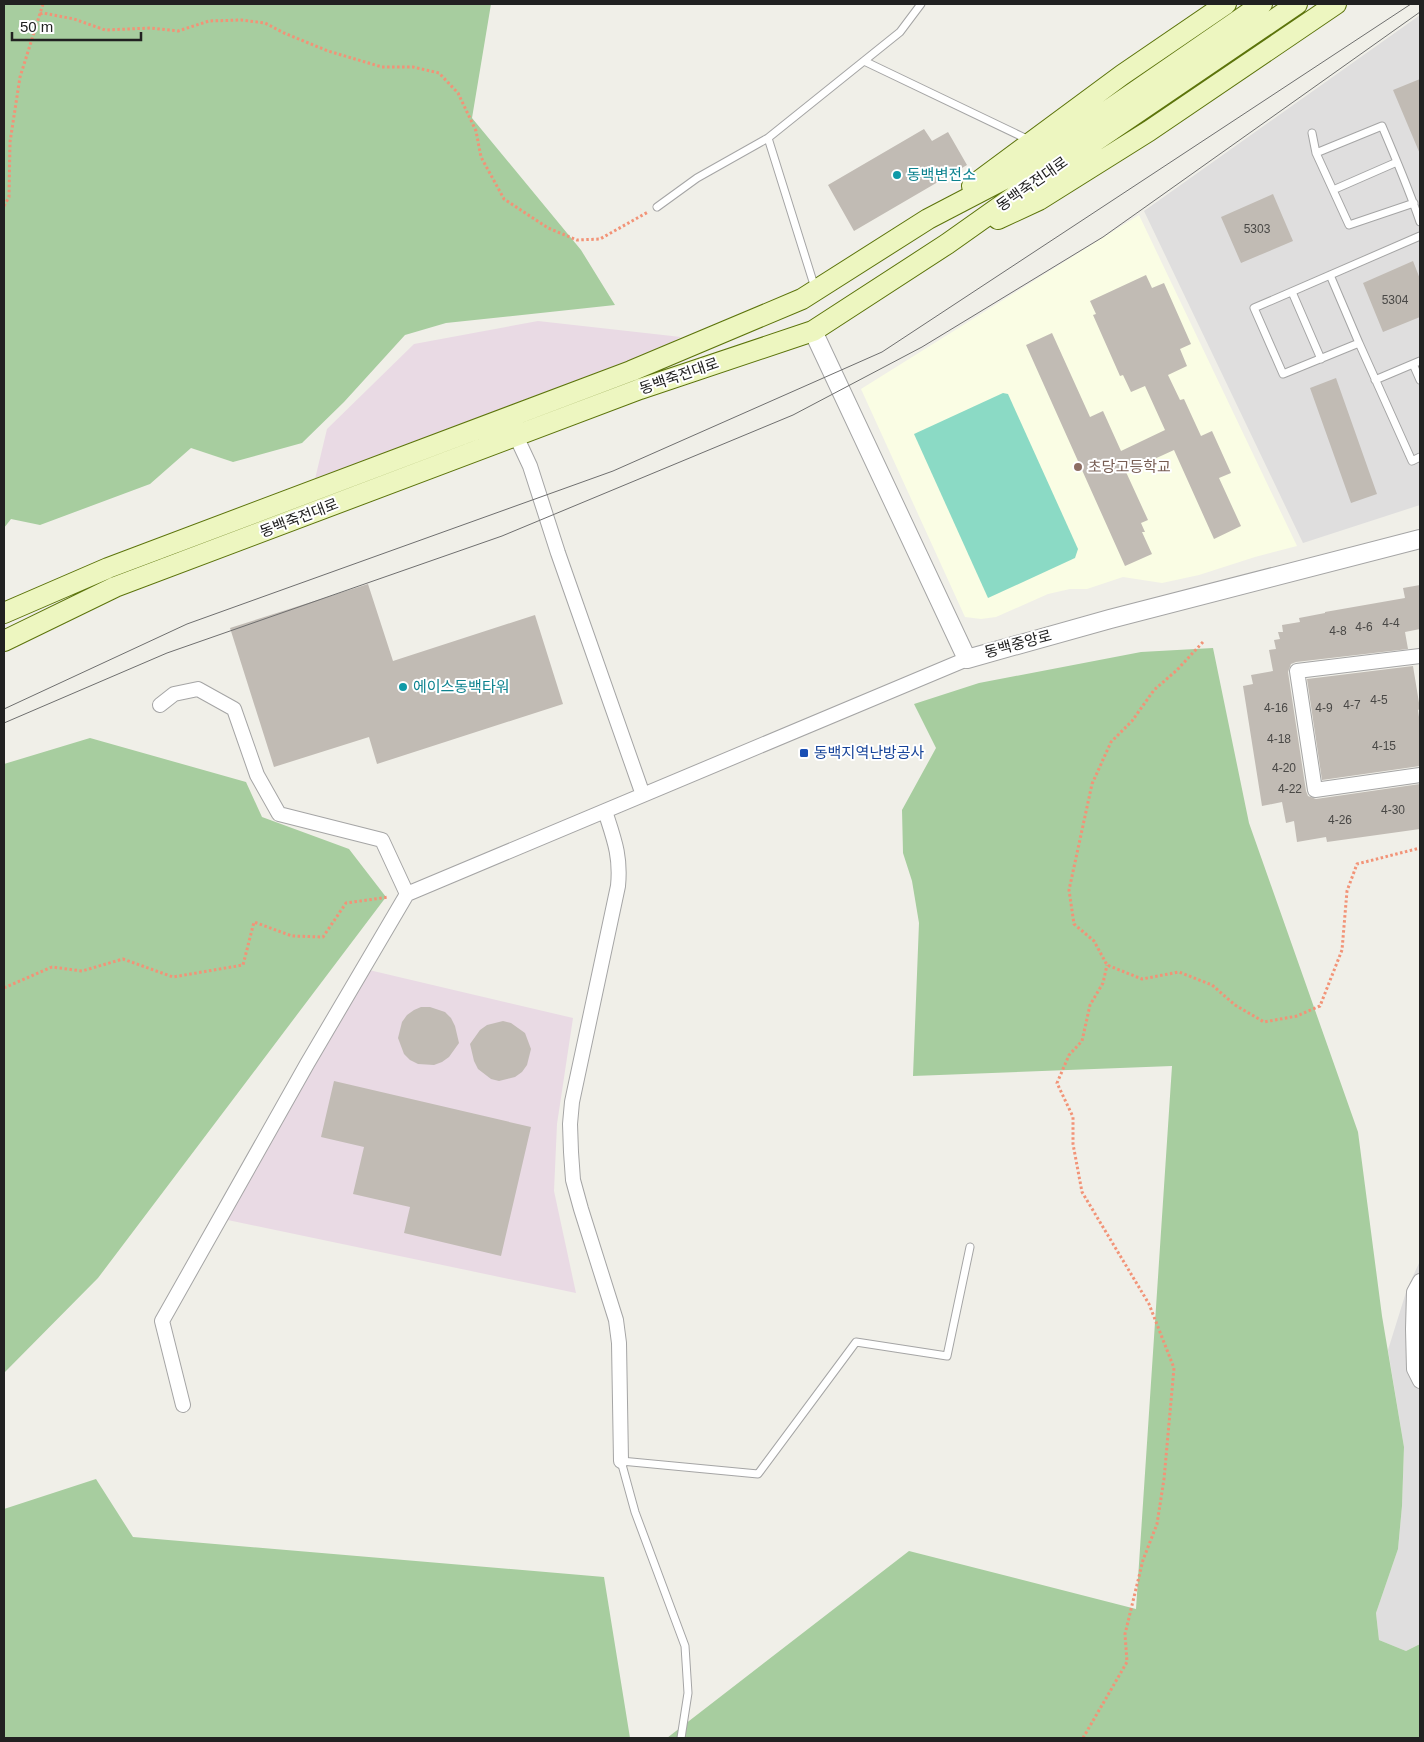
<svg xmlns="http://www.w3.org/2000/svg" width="1424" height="1742" viewBox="0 0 1424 1742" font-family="Helvetica,'Noto Sans KR',sans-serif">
<rect width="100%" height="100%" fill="#f0efe8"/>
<!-- residential -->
<path fill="#dfdede" d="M1420 15V505L1303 543 1144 211Z
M1420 1261V1644L1406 1651 1379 1640 1376 1613 1398 1549 1402 1506 1404 1447 1388 1350 1407 1289Z"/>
<!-- industrial -->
<path fill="#e9dae4" d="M538 321 681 337 651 353 355 467 315 479 327 429 414 344Z
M369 970 573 1018 557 1124 554 1191 576 1293 223 1219Z"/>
<!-- education -->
<path fill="#fafde4" d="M1139 215 1297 546 1255 557 1199 575 1162 583 1123 577 1087 589H1070L1048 594 996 617 981 619 965 617 861 389Z"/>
<!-- forest -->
<path fill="#a7cd9f" d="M4 4H491L472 118 581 250 615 305 446 323 405 335 344 402 302 443 233 462 191 448 150 484 40 525 11 519 4 528Z
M1213 648 1249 823 1358 1132 1382 1316 1404 1447 1402 1506 1398 1549 1376 1613 1379 1640 1406 1651 1420 1644V1738H667L909 1551 1136 1609 1172 1066 913 1076 919 923 912 881 903 853 902 810 936 748 914 704 979 683 1141 652Z
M90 738 246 782 262 817 349 849 386 897 98 1278 4 1373V764Z
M96 1479 133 1537 604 1577 630 1738H4V1509Z"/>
<!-- pitch -->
<path fill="#8bdac5" d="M1003 393 1008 394 1078 549 1075 558 988 598 914 434Z"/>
<!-- building -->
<path fill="#c1bbb4" d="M1420 79V154L1393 90Z
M924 129 932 141 948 132 967 165 854 231 828 185Z
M1273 194 1293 241 1241 263 1221 217Z
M1413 261 1420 279V317L1383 332 1363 283Z
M1146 275 1152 288 1164 283 1191 344 1180 349 1187 366 1168 375 1180 400 1184 399 1201 436 1212 431 1231 473 1219 478 1241 526 1214 539 1174 450 1126 472 1148 520 1141 523 1145 532H1142L1152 554 1125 566 1026 345 1052 333 1090 417 1103 411 1121 451 1165 430 1145 386 1131 392 1123 375 1120 376 1093 315 1096 314 1090 301Z
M1336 378 1377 494 1351 503 1310 388Z
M368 584 393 661 535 615 563 704 377 764 369 737 274 767 230 628Z
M1420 585V629L1405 632 1408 649 1296 662 1291 664 1288 672 1306 791 1308 796 1316 799 1420 784V829L1327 842 1326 837 1297 842 1294 821 1286 823 1282 802 1262 806 1243 686 1253 684 1251 675 1273 671 1269 650 1276 649 1274 640 1280 639 1278 632H1283L1282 625 1300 622 1299 618 1325 613V612L1405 598 1403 588Z
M1413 666 1420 709 1418 710 1420 724V766L1322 780 1307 679Z
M421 1007H430L445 1012 451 1018 455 1026 459 1043 449 1057 442 1062 434 1065 418 1064 410 1060 404 1054 398 1038 402 1022 407 1015 414 1010Z
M503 1021 511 1023 525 1033 531 1049 527 1065 522 1072 515 1077 499 1081 491 1079 478 1069 474 1061 470 1044 480 1030 487 1025Z
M334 1081 531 1127 501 1256 404 1233 410 1207 353 1194 364 1147 321 1137Z"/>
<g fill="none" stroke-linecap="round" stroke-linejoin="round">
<defs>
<path id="service" d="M864 61 1029 140
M1312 133 1316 153
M1333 190 1397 162
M1414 203 1349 225 1316 153 1382 126C1395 157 1409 189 1420 222
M657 207 697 178 768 138
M1420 236 1254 308 1283 374 1359 343 1412 461 1420 457
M1330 275 1359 343
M815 288 768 138 900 32 921 4
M1292 292 1321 359
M1413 364 1420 380
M1375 380 1420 361
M681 1738 688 1693 685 1646 635 1512 621 1461 758 1474 856 1342 947 1356 970 1247"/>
<path id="minor" d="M516 436 530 466 558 553 643 795
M1420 656 1297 671 1315 790 1420 775
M160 705 174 694 198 689 234 709 257 775 279 814 382 840 407 894
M605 811C614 839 621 856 618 886L572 1102 570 1124 571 1152 573 1180 581 1209 616 1320 619 1343 621 1461
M1420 1281 1414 1292 1413 1329 1414 1369 1420 1381
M183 1405 162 1321 307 1064 407 894 967 659"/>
<path id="tertiary" d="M813 331 967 659 1110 619 1420 539"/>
<path id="secondary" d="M972 186 1122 75 1226 4
M998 219 1039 200 1149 131 1336 4
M4 613 108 568 631 371 802 299 928 219 1020 171 1262 4
M4 641 115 587 640 389 813 331 947 244 1029 186 1297 4"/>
</defs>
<!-- service casing -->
<use href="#service" stroke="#a5a5a5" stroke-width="9"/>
<!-- minor casing -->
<use href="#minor" stroke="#a5a5a5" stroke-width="16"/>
<!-- tertiary casing -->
<use href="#tertiary" stroke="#a5a5a5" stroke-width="20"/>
<!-- secondary casing -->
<use href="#secondary" stroke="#5c740b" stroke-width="22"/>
<!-- path -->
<path stroke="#f29377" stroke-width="3" stroke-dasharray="2.5 2.5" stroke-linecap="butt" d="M40 14 43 13 74 19 105 30 151 28 178 31 209 21 241 20 265 23 284 33 328 51 382 67H413L439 73 458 93 476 131 481 157 504 199 548 228 577 240 600 239 648 212
M4 206 9 197 10 142 20 77 43 4
M1203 642 1177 670 1154 690 1132 721 1111 742 1092 784 1069 890 1074 924 1094 941 1107 965 1142 979 1179 972 1212 985 1235 1005 1264 1022 1297 1016 1320 1006 1342 950 1347 891 1357 864 1420 848
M4 988 52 967 82 971 123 959 173 977 243 965 254 922 292 936 323 937 346 903 389 897
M1083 1738 1127 1662 1125 1634 1143 1560 1157 1524 1164 1479 1174 1368 1149 1304 1082 1192 1073 1144V1117L1057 1083 1069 1055 1082 1041 1090 1005 1103 983 1107 965"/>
<!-- service -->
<use href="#service" stroke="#fff" stroke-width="7"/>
<!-- minor -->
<use href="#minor" stroke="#fff" stroke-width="14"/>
<!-- tertiary -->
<use href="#tertiary" stroke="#fff" stroke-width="18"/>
<!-- secondary -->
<use href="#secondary" stroke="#edf6c0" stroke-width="20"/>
<!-- tram -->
<path stroke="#6f6f6f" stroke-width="1" d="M4 709 187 624 613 471 882 352 1411 4
M4 723 167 653 502 536 793 415 922 347 1103 237 1420 12"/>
</g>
<!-- markers -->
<g fill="#0f9aa8" stroke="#fff" stroke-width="2">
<circle cx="897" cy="175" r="5"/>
<circle cx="403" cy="687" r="5"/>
</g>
<circle fill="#8d6e63" stroke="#fff" stroke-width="2" cx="1078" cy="467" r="5"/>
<rect fill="#1a4fb4" stroke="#fff" stroke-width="2" x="799" y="748" width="10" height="10" rx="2.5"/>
<g text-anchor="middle" stroke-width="4" stroke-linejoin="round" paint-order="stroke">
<!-- number labels -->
<g font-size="12" fill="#494846">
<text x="1257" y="233">5303</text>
<text x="1395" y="304">5304</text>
<text x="1391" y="627">4-4</text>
<text x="1364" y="631">4-6</text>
<text x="1338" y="635">4-8</text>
<text x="1379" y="704">4-5</text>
<text x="1352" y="709">4-7</text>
<text x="1276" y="712">4-16</text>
<text x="1324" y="712">4-9</text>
<text x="1279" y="743">4-18</text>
<text x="1384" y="750">4-15</text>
<text x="1284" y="772">4-20</text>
<text x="1290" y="793">4-22</text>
<text x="1393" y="814">4-30</text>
<text x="1340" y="824">4-26</text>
</g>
<!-- culture labels -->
<g font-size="15" fill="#0d838f" stroke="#fff" text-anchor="start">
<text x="907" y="180">동백변전소</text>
<text x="413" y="692">에이스동백타워</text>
</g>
<!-- street labels -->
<g font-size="15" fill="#212121" stroke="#fff">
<text transform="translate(1032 184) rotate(-35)" y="5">동백죽전대로</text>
<text transform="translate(679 376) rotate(-19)" y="5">동백죽전대로</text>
<text transform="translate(299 518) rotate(-21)" y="5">동백죽전대로</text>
<text transform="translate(1018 644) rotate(-15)" y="5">동백중앙로</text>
</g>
<!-- education labels -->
<g font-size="15" fill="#785e54" stroke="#fff" text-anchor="start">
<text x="1088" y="472">초당고등학교</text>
</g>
<!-- transit labels -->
<g font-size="15" fill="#164399" stroke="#fff" text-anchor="start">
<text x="814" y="758">동백지역난방공사</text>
</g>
</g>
<!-- border -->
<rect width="1424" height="1742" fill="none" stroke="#212121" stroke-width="10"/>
<!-- scale -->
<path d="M12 32v8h129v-8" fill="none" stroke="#212121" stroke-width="2.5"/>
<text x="20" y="32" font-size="15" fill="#212121" stroke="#ffffff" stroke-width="4" paint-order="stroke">50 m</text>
</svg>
